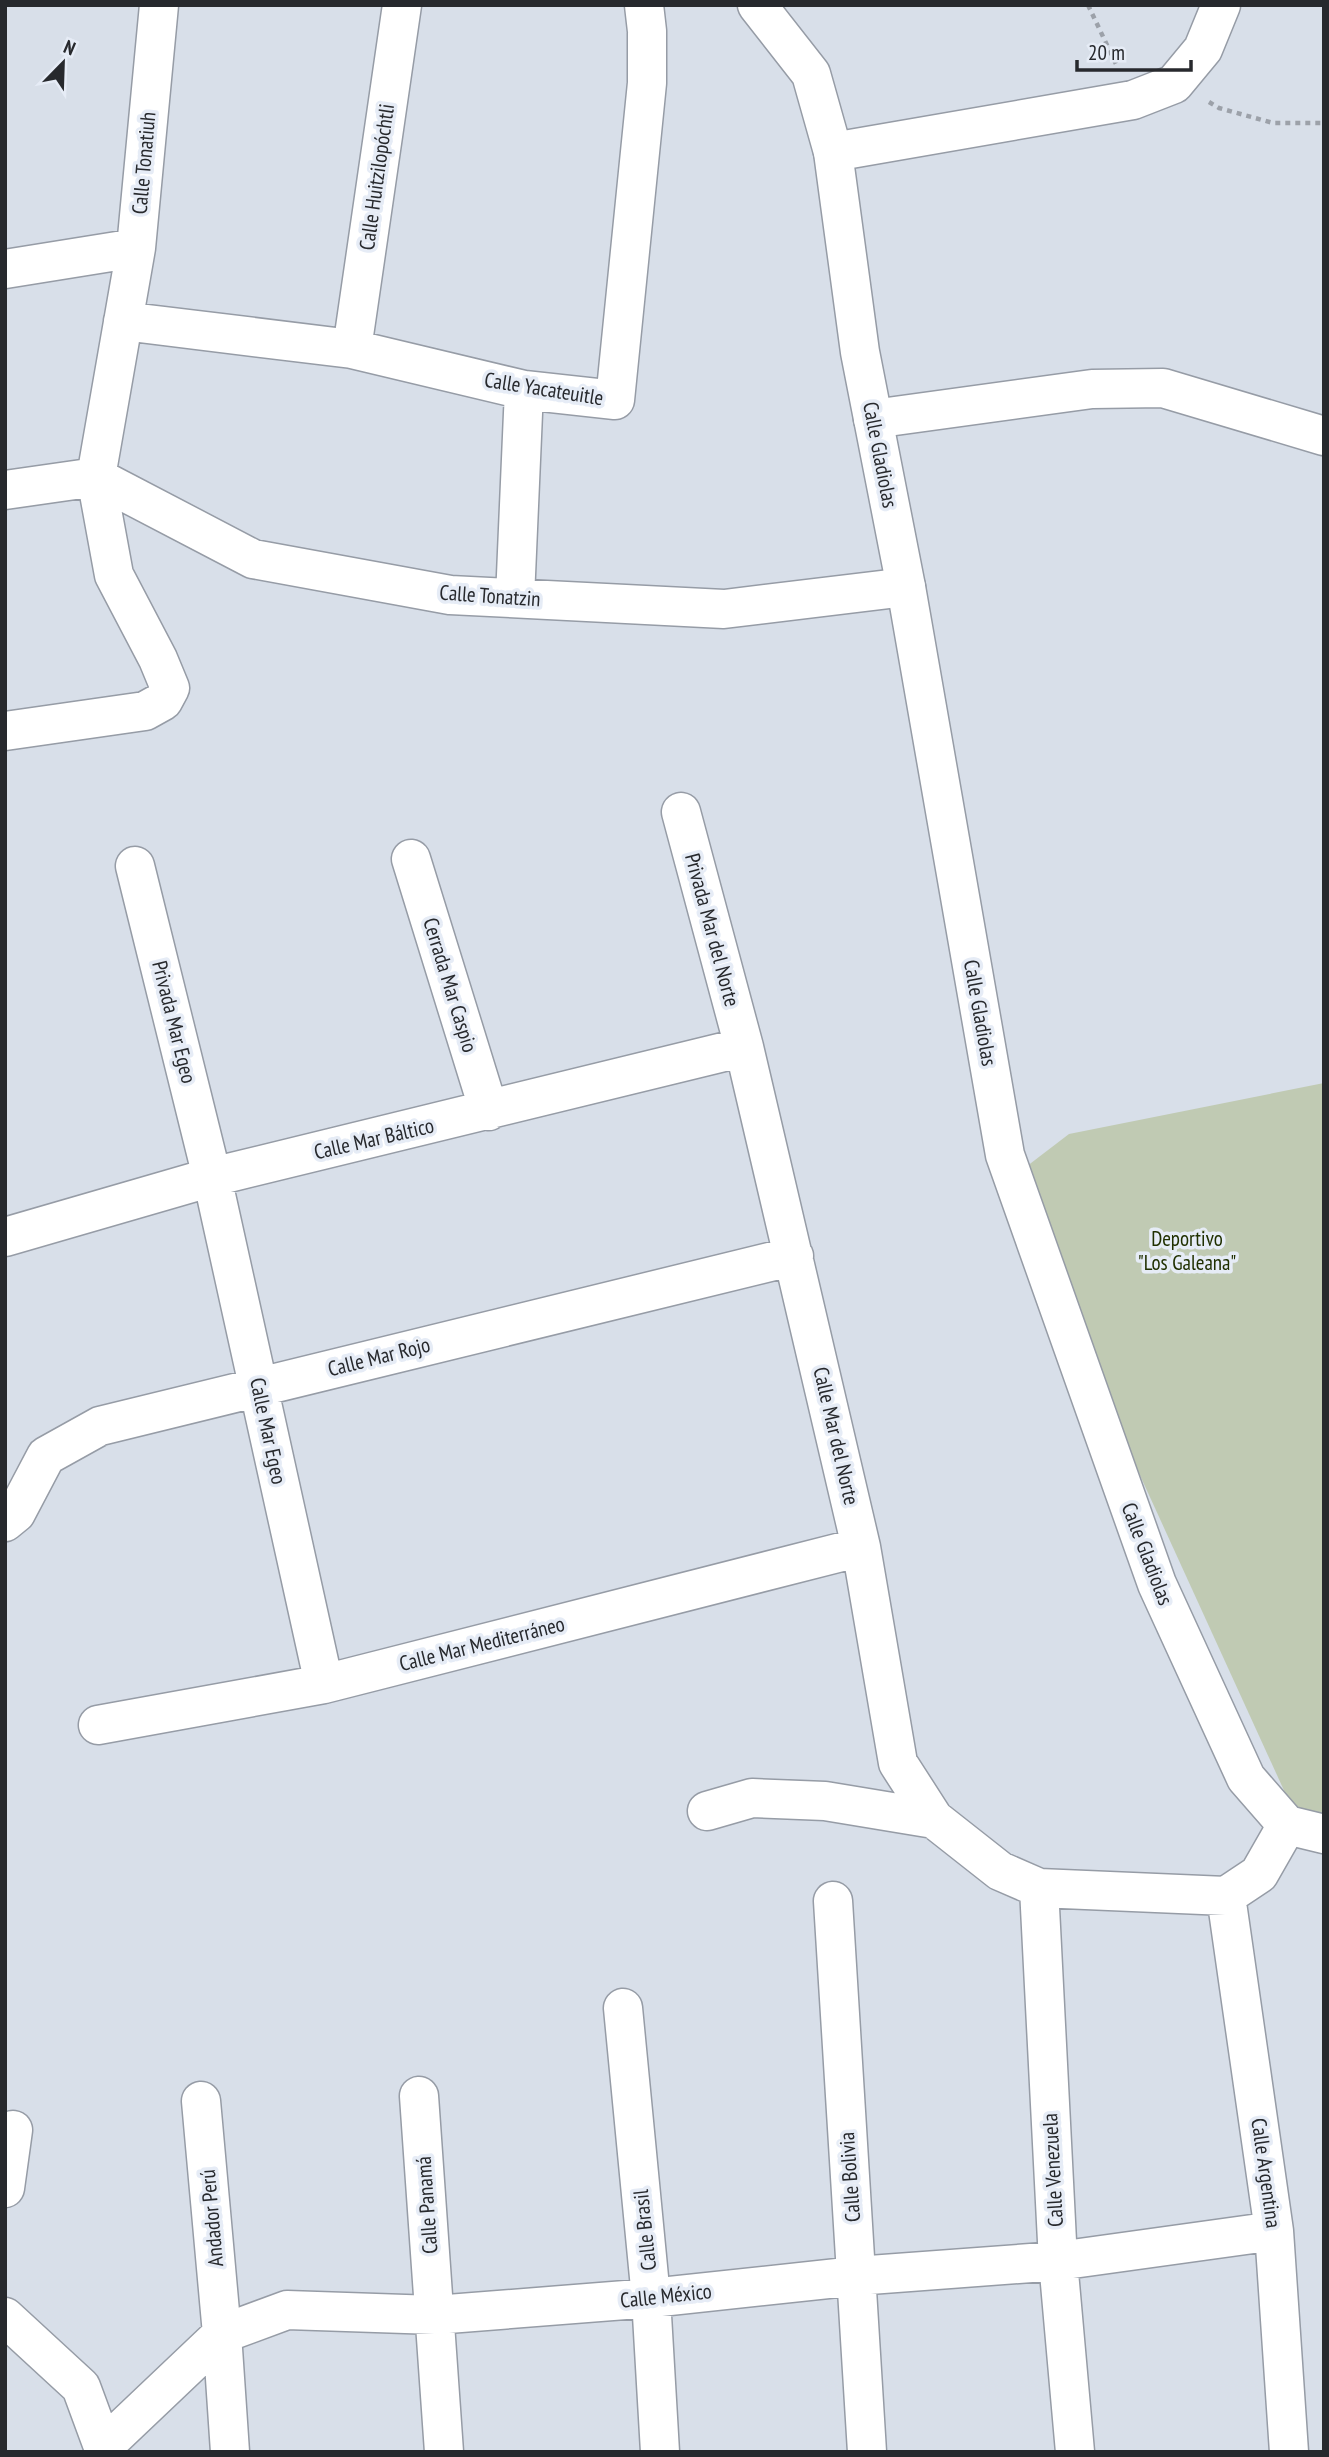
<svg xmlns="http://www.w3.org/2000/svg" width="1329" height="2457" viewBox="0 0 1329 2457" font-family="'PT Sans Narrow',sans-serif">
<rect width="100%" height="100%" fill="#d8dfe9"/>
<!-- green -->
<path fill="#c0cab3" d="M1324 1083V1823L1303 1832 1006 1182 1069 1134Z"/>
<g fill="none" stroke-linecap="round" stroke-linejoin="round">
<defs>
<path id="street" d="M833 152 1133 100 1174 84 1203 49 1221 5
M5 269 136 248
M123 321 352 349 524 390 615 400 647 83V31L644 5
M352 349 402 5
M873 419 1092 389 1163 388 1324 436
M96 477 253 559 450 595 724 609 906 587
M5 490 96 477
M515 598 524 390
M5 731 145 711 163 701 170 688 158 659 114 575 96 477 136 248 159 5
M681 812 744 1047 861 1547 898 1763 934 1819 1000 1871 1039 1888 1226 1896 1259 1874 1287 1825
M411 859 489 1111
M135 866 212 1177 324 1684
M5 1237 212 1177 744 1047
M5 1522 16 1513 46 1456 100 1426 794 1256
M98 1725 324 1684 861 1547
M707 1811 752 1798 825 1801 934 1819
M1039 1888 1058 2261 1075 2452
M1226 1896 1274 2231 1289 2452
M833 1901 867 2452
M623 2008 651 2298 660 2452
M419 2096 444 2452
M201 2101 222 2334 230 2452
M5 2188 13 2130
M5 2317 81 2387 105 2452
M104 2446 222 2334 287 2310 435 2315 651 2298 856 2276 1058 2261 1274 2231"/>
<path id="secondary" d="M757 5 811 74 833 152 860 352 906 587 1005 1155 1157 1584 1246 1778 1287 1825 1324 1834"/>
</defs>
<!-- street casing -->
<use href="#street" stroke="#969ca6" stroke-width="41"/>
<!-- secondary casing -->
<use href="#secondary" stroke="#969ca6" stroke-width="41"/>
<!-- path -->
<path stroke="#9ca1a9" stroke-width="4.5" stroke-dasharray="5 5" stroke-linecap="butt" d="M1088 5 1116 64
M1209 102 1219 108 1273 123H1324"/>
<!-- street -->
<use href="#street" stroke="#fff" stroke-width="38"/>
<!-- secondary -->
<use href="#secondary" stroke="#fff" stroke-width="38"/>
</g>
<g text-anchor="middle" stroke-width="7" stroke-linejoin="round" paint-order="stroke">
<!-- street labels -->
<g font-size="21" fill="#27292d" stroke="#e6ecf6">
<text transform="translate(144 163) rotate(-85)" y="7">Calle Tonatiuh</text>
<text transform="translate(377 177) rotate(-82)" y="7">Calle Huitzilopóchtli</text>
<text transform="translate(544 389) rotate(9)" y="7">Calle Yacateuitle</text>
<text transform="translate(880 455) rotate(79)" y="7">Calle Gladiolas</text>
<text transform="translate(490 596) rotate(4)" y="7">Calle Tonatzin</text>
<text transform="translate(712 930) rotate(75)" y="7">Privada Mar del Norte</text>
<text transform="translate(450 985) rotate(73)" y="7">Cerrada Mar Caspio</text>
<text transform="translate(980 1013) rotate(80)" y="7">Calle Gladiolas</text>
<text transform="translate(174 1022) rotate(76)" y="7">Privada Mar Egeo</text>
<text transform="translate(374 1139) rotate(-13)" y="7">Calle Mar Báltico</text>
<text transform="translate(379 1357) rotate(-14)" y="7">Calle Mar Rojo</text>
<text transform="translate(268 1431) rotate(78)" y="7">Calle Mar Egeo</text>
<text transform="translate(836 1436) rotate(77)" y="7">Calle Mar del Norte</text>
<text transform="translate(1147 1554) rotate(69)" y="7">Calle Gladiolas</text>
<text transform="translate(482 1644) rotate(-14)" y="7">Calle Mar Mediterráneo</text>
<text transform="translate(1053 2170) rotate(-93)" y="7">Calle Venezuela</text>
<text transform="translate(1266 2173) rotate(82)" y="7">Calle Argentina</text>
<text transform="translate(850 2177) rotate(-94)" y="7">Calle Bolivia</text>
<text transform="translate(427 2205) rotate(-94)" y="7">Calle Panamá</text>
<text transform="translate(212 2218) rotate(-95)" y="7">Andador Perú</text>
<text transform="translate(645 2230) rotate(-96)" y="7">Calle Brasil</text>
<text transform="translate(666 2296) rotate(-6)" y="7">Calle México</text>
</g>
<!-- park labels -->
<g font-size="21" fill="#203000" stroke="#e6ecf6">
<text x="1187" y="1246">Deportivo<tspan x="1187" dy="24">"Los Galeana"</tspan></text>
</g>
</g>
<!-- border -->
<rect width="1329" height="2457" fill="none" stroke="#27292d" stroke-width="14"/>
<!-- north arrow -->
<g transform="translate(63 63) rotate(23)" stroke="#e6ecf6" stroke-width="5" paint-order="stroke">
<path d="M0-5L12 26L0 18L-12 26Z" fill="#27292d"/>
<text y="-10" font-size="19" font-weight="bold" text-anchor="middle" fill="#27292d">N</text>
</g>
<!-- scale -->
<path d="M1077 60v10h114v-10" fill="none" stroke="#27292d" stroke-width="3.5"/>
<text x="1088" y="60" font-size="21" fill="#27292d" stroke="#e6ecf6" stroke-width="5" paint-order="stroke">20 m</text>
</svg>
